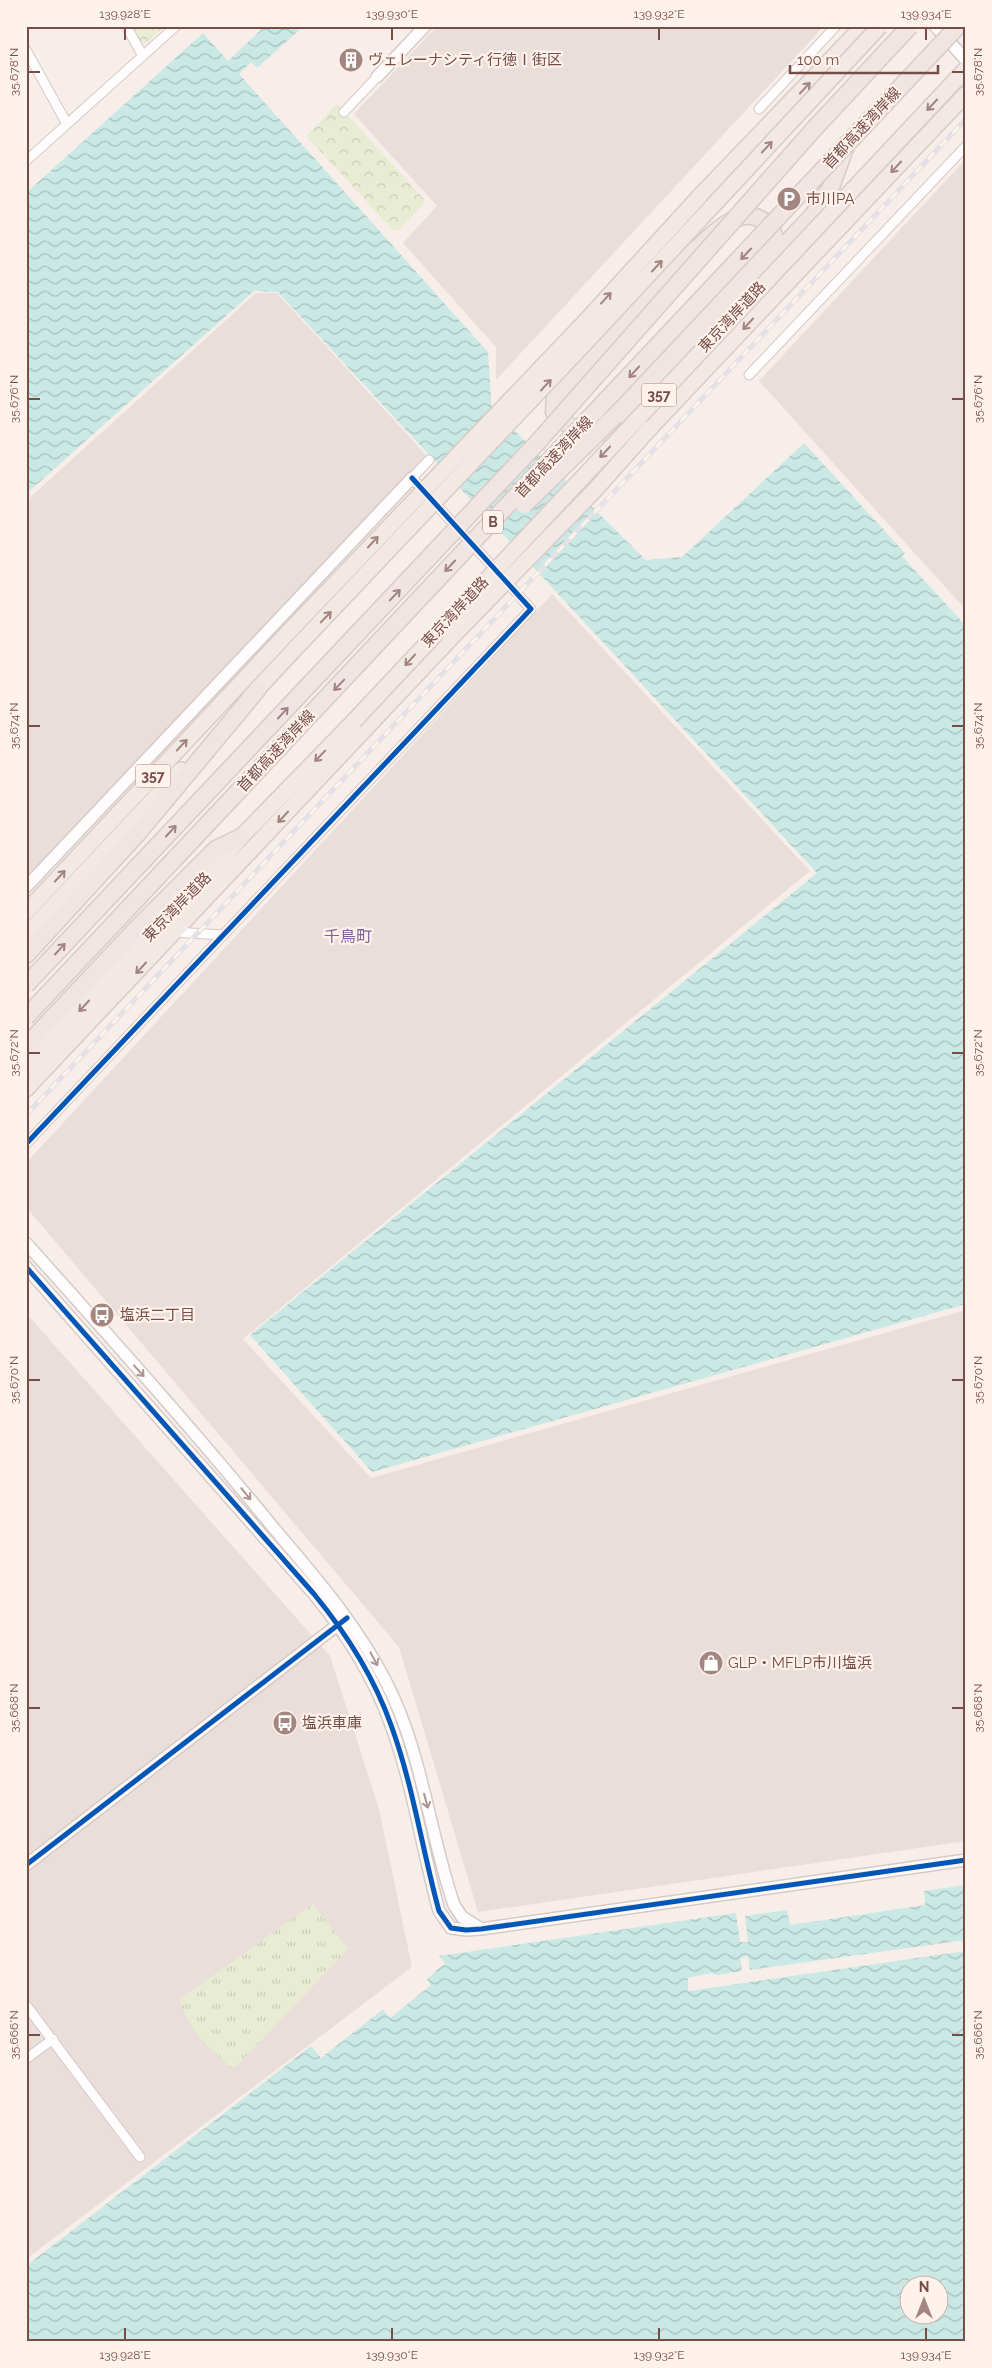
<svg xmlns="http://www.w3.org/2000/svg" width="992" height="2368" viewBox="0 0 992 2368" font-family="Raleway,'Noto Sans JP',sans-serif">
<defs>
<pattern id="grass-tufts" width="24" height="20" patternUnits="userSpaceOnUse" patternTransform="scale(1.25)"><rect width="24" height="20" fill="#e8ecd3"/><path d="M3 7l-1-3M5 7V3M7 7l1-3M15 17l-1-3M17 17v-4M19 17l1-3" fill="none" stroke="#caccb7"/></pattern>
<pattern id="forest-crowns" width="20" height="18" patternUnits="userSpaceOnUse" patternTransform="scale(1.25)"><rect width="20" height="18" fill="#e8ecd3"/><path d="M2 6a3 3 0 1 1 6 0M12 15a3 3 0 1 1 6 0" fill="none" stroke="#caccb7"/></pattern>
<pattern id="water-waves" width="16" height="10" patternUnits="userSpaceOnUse" patternTransform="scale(1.25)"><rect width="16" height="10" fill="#cae9e5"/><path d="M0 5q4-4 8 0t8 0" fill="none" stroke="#a9bfbc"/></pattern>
</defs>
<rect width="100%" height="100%" fill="#f7eee9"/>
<!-- industrial -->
<path fill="#eadeda" d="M437 26H824L496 380V347L403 243 437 206 354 114Z
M966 159V610L759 381Z
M256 293H277L427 456 26 879V501Z
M552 594 810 871 243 1339 371 1478 966 1310V1841L478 1912 399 1647 26 1207V1163Z
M26 1313 330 1656 379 1809 412 1967 26 2259Z"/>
<!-- grass -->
<path fill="url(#grass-tufts)" d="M313 1904 348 1949 234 2069C206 2048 192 2033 179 2000Z"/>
<!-- forest -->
<path fill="url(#forest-crowns)" d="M132 26H165L146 43 141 42Z
M337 104 426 201 398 231 393 230 306 136Z"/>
<!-- water -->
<path fill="url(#water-waves)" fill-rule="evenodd" d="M265 26H304L257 68 251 62 239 74 488 352 492 414 514 430 646 560 682 557 804 443 905 553 902 556 966 626V1304L372 1472 250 1335 817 873 278 292 254 291 26 494V193L203 33 228 61Z
M966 1885V2342H26V2266L311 2046 321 2058 383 2009 390 2018 431 1985 427 1979 445 1963 439 1956 736 1913 740 1942H748L745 1916 787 1910 790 1925 925 1905 924 1891ZM910 2286H940V2316H910Z"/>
<!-- pier -->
<path fill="#f7eee9" d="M966 1940V1951L688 1991V1978L711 1973 717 1975 742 1971 740 1958 748 1956 750 1970Z"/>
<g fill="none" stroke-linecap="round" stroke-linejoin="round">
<defs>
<path id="minor" d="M126 26 143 56
M26 50 67 124
M759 109 836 26
M344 112 377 77
M26 161 176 26
M749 375 966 146
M174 932 223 935
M26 1144 531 609 412 478 429 460
M26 2005 140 2157
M26 2059 53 2039"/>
<path id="tertiary" d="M935 26 966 60
M377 77 425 26
M26 887 412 478
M26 1243C109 1336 193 1429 272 1526 314 1576 356 1623 386 1682 422 1751 429 1832 454 1905L462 1917 481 1929
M26 1267 314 1594C346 1633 374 1677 391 1725 413 1785 422 1849 439 1911L451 1928 466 1930 481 1929 966 1860
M26 1865 344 1620"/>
<path id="trunk" d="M698 198 863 26
M650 428 966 94
M250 697 292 652
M26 912 280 641
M26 935 181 770
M26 1067 223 859 241 837 354 721
M26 1089 450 639"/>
<path id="motorway" d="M607 433 813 215 831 187 846 146
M586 441 554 412 555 398 565 385 684 259C708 243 742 193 770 228 776 236 776 241 771 249L615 416
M26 955 139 832 258 689
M26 1046 138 927 216 849 241 837"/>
</defs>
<!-- minor casing -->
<use href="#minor" stroke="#d5cac6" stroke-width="11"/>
<!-- tertiary casing -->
<use href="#tertiary" stroke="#d5cac6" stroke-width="14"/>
<!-- trunk casing -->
<use href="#trunk" stroke="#d8cbc8" stroke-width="18"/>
<!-- motorway casing -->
<use href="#motorway" stroke="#d8cbc8" stroke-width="19"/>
<!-- minor -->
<use href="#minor" stroke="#fefcfc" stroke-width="9"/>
<!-- tertiary -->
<use href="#tertiary" stroke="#fefcfc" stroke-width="11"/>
<!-- trunk -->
<use href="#trunk" stroke="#f2e8e4" stroke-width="15"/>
<!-- motorway -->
<use href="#motorway" stroke="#f1e5e4" stroke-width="16"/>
<defs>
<path id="rail" d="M26 1115 966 119"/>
</defs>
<!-- rail casing -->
<use href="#rail" stroke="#e3e1e5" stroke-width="5"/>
<!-- rail -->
<use href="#rail" stroke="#fff2ea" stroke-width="3" stroke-dasharray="9" stroke-linecap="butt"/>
<defs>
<path id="trunk-bridge" d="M450 639 594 491 650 428
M280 641 582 325 698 198
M292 652 586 342 880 26
M354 721 966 69"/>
<path id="motorway-bridge" d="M524 505 615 416
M26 985 537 443 814 129 910 26
M26 1017 958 26"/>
</defs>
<!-- trunk-bridge casing -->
<use href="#trunk-bridge" stroke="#d8cbc8" stroke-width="18" stroke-linecap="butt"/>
<!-- motorway-bridge casing -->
<use href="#motorway-bridge" stroke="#d8cbc8" stroke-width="19" stroke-linecap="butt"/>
<!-- trunk-bridge -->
<use href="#trunk-bridge" stroke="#f2e8e4" stroke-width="15"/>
<!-- motorway-bridge -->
<use href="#motorway-bridge" stroke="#f1e5e4" stroke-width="16"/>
<defs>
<path id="cycleway" d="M26 1144 531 609 412 478
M26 1267 314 1594C346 1633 374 1677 391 1725 413 1785 422 1849 439 1911L451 1928 466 1930 481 1929 966 1860
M26 1865 347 1618"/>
</defs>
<!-- cycleway casing -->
<use href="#cycleway" stroke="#fff2ea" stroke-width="8"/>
<!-- cycleway -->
<use href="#cycleway" stroke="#0057b8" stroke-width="5"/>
</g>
<!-- one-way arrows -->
<defs><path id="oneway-shaft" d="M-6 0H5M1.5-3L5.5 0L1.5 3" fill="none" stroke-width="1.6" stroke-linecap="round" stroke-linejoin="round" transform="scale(1.25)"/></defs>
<g stroke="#a1847f">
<use href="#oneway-shaft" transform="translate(805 88) rotate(-47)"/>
<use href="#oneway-shaft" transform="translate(932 105) rotate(133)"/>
<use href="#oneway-shaft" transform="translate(767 147) rotate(-47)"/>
<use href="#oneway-shaft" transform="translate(896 167) rotate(133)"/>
<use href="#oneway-shaft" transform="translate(657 266) rotate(-47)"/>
<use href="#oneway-shaft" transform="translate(606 298) rotate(-48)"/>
<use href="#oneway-shaft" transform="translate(748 324) rotate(133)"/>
<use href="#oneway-shaft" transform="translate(546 385) rotate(-47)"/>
<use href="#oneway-shaft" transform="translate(605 452) rotate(133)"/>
<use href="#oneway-shaft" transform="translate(373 542) rotate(-47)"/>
<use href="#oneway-shaft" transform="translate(326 617) rotate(-46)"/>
<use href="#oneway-shaft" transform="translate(410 660) rotate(133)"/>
<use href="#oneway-shaft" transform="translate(182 745) rotate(-47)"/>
<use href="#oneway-shaft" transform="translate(320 756) rotate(134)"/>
<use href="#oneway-shaft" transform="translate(283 817) rotate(133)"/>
<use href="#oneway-shaft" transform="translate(60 876) rotate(-47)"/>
<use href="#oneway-shaft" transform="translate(141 968) rotate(133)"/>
<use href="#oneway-shaft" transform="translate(84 1006) rotate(133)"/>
</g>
<g stroke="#a1837f">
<use href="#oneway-shaft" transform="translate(746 254) rotate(133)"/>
<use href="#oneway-shaft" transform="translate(634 372) rotate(133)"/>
<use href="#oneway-shaft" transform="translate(450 566) rotate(133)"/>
<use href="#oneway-shaft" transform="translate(395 595) rotate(-46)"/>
<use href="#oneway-shaft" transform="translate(339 685) rotate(134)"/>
<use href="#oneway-shaft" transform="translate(283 713) rotate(-47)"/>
<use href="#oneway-shaft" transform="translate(171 831) rotate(-47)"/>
<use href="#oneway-shaft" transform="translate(60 949) rotate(-47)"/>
</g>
<g stroke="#ac9490">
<use href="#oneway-shaft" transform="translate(139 1371) rotate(48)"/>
<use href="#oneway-shaft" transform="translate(246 1494) rotate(51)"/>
<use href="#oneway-shaft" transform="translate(374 1659) rotate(62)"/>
<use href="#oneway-shaft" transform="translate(426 1801) rotate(75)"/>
</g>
<!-- ticks -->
<path fill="none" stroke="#764e48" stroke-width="2" d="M125 28V40M392 28V40M659 28V40M926 28V40M28 72H40M952 72H964M28 399H40M952 399H964M28 726H40M952 726H964M28 1053H40M952 1053H964M28 1380H40M952 1380H964M28 1708H40M952 1708H964M28 2035H40M952 2035H964M125 2328V2340M392 2328V2340M659 2328V2340M926 2328V2340"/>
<!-- icons -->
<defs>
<symbol id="building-disc" viewBox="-11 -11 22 22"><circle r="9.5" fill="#a38680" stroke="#fff2ea"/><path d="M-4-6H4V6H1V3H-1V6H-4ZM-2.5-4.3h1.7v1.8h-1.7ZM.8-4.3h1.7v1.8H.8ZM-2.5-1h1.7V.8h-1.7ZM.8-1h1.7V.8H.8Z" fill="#fff"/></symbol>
<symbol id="parking-disc" viewBox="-11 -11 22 22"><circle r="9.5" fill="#a38680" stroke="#fff2ea"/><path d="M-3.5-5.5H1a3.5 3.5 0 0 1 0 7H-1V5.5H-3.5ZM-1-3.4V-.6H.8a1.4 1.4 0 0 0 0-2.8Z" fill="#fff"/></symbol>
<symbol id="bus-disc" viewBox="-11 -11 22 22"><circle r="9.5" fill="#a38680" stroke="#fff2ea"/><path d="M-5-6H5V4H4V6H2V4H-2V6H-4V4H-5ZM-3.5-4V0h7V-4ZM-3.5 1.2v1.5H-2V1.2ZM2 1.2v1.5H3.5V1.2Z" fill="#fff"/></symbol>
<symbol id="shop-disc" viewBox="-11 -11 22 22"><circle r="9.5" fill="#a38680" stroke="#fff2ea"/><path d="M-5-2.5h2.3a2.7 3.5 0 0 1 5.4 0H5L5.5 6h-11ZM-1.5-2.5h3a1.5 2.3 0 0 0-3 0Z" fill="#fff"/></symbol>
</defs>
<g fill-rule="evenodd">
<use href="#building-disc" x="337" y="46" width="28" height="28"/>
<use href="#parking-disc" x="775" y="185" width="28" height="28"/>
<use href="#bus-disc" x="88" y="1301" width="28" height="28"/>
<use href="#shop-disc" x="697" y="1649" width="28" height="28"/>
<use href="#bus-disc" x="271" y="1709" width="28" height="28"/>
</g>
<g text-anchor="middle" stroke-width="4.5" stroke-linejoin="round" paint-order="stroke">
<!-- shield labels -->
<g fill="#fff2ea" stroke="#9f7f79" stroke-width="1">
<rect x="641.5" y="383.5" width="35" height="23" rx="4"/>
<rect x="483" y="510.5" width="20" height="23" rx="4"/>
<rect x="135.5" y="764.5" width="35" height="23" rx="4"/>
</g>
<g font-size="14" font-weight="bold" fill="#764e48">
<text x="659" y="400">357</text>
<text x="493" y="527">B</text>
<text x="153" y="781">357</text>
</g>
<!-- poi labels -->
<g font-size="15" fill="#764e48" stroke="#fff2ea" text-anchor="start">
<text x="368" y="65">ヴェレーナシティ行徳Ⅰ街区</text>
<text x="806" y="204">市川PA</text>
<text x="120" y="1320">塩浜二丁目</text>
<text x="728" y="1668">GLP・MFLP市川塩浜</text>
<text x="302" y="1728">塩浜車庫</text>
</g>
<!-- street labels -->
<g font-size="15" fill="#764e48" stroke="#fff2ea">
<text transform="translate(862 128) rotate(-47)" y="5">首都高速湾岸線</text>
<text transform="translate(732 317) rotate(-47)" y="5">東京湾岸道路</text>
<text transform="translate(554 457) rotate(-47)" y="5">首都高速湾岸線</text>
<text transform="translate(455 612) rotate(-47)" y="5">東京湾岸道路</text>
<text transform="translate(276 751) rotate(-47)" y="5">首都高速湾岸線</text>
<text transform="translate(177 907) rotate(-46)" y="5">東京湾岸道路</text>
</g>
<!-- neighbourhood labels -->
<g font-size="16" fill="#7b6499" stroke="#fff2ea">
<text x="348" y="942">千鳥町</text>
</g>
</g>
<!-- border -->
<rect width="992" height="2368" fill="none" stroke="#fff2ea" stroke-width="55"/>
<!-- north arrow -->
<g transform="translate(924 2300)"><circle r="24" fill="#fff2ea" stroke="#c8b0a9"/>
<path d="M0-4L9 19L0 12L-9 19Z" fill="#a38680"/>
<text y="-8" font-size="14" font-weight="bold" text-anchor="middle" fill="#764e48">N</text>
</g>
<!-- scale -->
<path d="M790 65v8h148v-8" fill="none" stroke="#764e48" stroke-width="2.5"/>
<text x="797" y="65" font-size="15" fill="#764e48" stroke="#fff2ea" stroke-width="4" paint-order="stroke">100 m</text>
<rect x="28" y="28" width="936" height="2312" fill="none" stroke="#764e48" stroke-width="2"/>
<g font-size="12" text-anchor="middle" fill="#764e48">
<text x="125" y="18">139.928°E</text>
<text x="392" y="18">139.930°E</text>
<text x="659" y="18">139.932°E</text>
<text x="926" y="18">139.934°E</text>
<text transform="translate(14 72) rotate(-90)" y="4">35.678°N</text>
<text transform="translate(978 72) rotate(-90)" y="4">35.678°N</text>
<text transform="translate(14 399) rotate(-90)" y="4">35.676°N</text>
<text transform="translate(978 399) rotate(-90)" y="4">35.676°N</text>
<text transform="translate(14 726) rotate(-90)" y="4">35.674°N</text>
<text transform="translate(978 726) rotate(-90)" y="4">35.674°N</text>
<text transform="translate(14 1053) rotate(-90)" y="4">35.672°N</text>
<text transform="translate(978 1053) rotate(-90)" y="4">35.672°N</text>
<text transform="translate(14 1380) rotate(-90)" y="4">35.670°N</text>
<text transform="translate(978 1380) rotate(-90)" y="4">35.670°N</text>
<text transform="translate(14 1708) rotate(-90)" y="4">35.668°N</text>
<text transform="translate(978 1708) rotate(-90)" y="4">35.668°N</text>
<text transform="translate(14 2035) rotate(-90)" y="4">35.666°N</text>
<text transform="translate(978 2035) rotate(-90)" y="4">35.666°N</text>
<text x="125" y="2359">139.928°E</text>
<text x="392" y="2359">139.930°E</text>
<text x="659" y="2359">139.932°E</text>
<text x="926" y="2359">139.934°E</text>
</g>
</svg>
